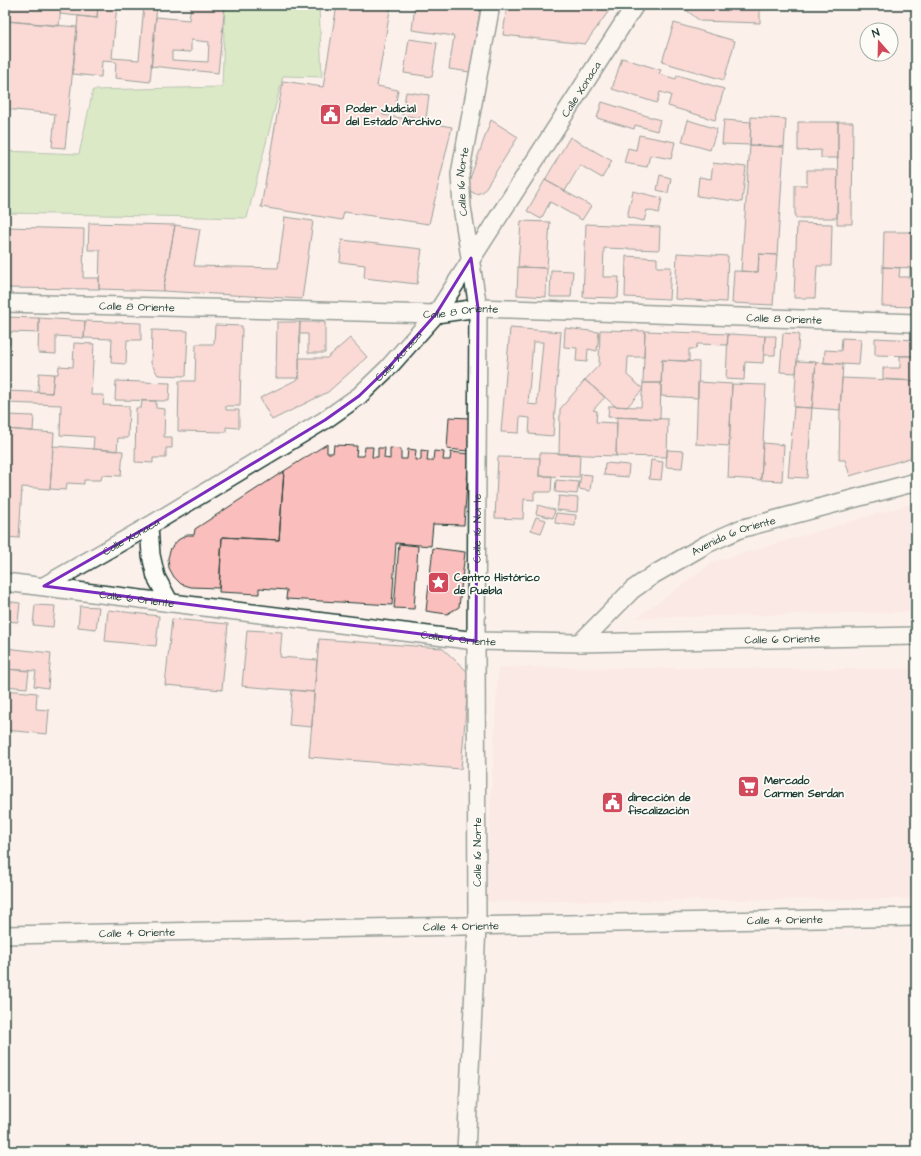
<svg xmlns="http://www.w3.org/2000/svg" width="921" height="1156" viewBox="0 0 921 1156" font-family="'Architects Daughter',sans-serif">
<rect width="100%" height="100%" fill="#fcf0eb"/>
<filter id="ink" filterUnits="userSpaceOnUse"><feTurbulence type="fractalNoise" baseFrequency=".025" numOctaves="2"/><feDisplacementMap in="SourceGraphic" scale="8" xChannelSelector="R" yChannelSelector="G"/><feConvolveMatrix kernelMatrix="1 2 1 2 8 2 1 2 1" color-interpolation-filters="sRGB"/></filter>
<g filter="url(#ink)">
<!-- built -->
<path fill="#fbe1dd" d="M916 502V612L636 618 713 562Z
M498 667 916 669V899L485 902Z"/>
<!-- green -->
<path fill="#b3df9c" stroke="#698e68" d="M225 5 319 6 322 77 283 76 247 218 5 213V151L79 154 93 90 222 87Z"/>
<!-- building -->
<path fill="#fabebc" stroke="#1f3d34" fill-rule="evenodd" d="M5 5 61 6 59 26 5 21Z
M61 5H98L97 18 60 14Z
M98 5H117L112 58 139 60 144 5H157L150 82 115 78 116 62 102 61 101 77 73 74 78 16 97 18Z
M191 5H225L218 73 151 66 156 17 189 20ZM191 40 209 42 208 62 172 60V51L191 52Z
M337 5H391L377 86 398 90 394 113 383 111V115L452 127 429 224 344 212 342 220 261 207 283 81 323 87Z
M415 5H443L480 10 470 72 449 69 454 36 412 30Z
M507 5H613L585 44 503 35Z
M680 5H760V23L700 21Z
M8 21 77 27 65 148 52 147 55 114 5 109V55Z
M674 23 735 41 724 80 662 62Z
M409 39 437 43 432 77 404 73Z
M622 58 661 70 659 74 676 79 677 75 724 89 715 120 668 106 671 95 660 92 657 103 612 89Z
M406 92 429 95 426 119 402 115Z
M602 102 660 120 657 131 635 125 634 129 597 118Z
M751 117 786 119 784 147 750 145Z
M491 120 518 137 483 192 476 194 470 191 468 184Z
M688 120 717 129 710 150 682 142Z
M724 120 751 122 750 145 722 144Z
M798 122H838V158H821V150L798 151Z
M838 122H853L852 224H837Z
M639 135 675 142 671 159 650 155 647 167 624 163 628 148 636 150Z
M570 137 612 161 602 178 580 165 565 191 545 180Z
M750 145 784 147 777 255 759 254 758 272 741 271Z
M713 163 746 167 742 202 697 196 699 177 711 179Z
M807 170H838L837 218H795V185H807Z
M660 175 671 178 668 193 657 190Z
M545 180 591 206 582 220 550 202 541 219 527 211Z
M633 191 662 198 659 213 647 210 644 221 627 217Z
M285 217 313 221 302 299 163 291 175 225 200 229 194 266 278 268Z
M521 221 550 222 547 268 518 267Z
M89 223 175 225 163 291 99 289 100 250H88Z
M797 223 832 224 831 266H817L815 298H794Z
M586 224 660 227 659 250 604 248 603 277H619L618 298 583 297Z
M5 227 84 229 83 278H99V289L5 288Z
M884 232H916V268L883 267Z
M342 240 422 249 417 284 364 278 365 265 340 262Z
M677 253 728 256 726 302 675 299Z
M759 254 777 255 773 305 732 303 734 271 758 272Z
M626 256 657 258V267H671L669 299 625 297Z
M518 267 547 268 546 297 517 295Z
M883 267 900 268 899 277H910V268H916V307L882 306Z
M551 270 573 271 571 297H550Z
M5 317 39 318V333L10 332V344H5Z
M39 318 85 321 84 338 56 336V354L38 353Z
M85 321 141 323V340H127L126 364 111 363 112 339 84 338Z
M277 322H300L299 378H276Z
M300 322H325V353H308V334H299Z
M215 325 242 326 240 406H226V410H239V428L226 427V432L178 431 179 381H195L196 344H214Z
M510 328 561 332 553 436 529 434 530 418 520 417 519 433 501 432ZM533 342H543L537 405 528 404Z
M565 328 599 332 597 351 588 349 587 362 576 361 577 348 564 347Z
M152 330 188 331 186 376 158 375 151 363Z
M600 330 645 331 644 357H628L627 375 643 389 627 407 615 406 585 380 599 365Z
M645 331 728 334 727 345 697 344 696 349H689V361L662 360 661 383H643Z
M783 333 799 334 796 373 780 372Z
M728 334 765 336 763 363 745 362 744 380 726 379Z
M765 336H776L775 355H764Z
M350 338 367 357 328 392 272 420 260 398 300 378H299V358H327Z
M842 338 861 339 859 365 824 363 825 350 841 351Z
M875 338 916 340V356L875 355Z
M74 343 94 344 91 395H104L103 405 129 406 128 438H118L117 451 93 449 94 437 60 435 61 405 5 403V376H7V391L52 393 54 374H58L59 366 73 367Z
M900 356H916V381L883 379V368H900Z
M662 360 699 362 698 398 661 396Z
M797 361 816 362 812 408 794 407Z
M816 362 843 364 840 410 812 408Z
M39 373 54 374 52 393 38 392Z
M842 378 916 381V456L850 476 845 460H839L840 410Z
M585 380 605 397 593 410 597 411 596 422 617 423 616 456 559 454 560 409Z
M116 381 170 383 169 401 115 400Z
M698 382 732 384 729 446 696 444Z
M643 383H661L660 419 608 417 609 406 641 407Z
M732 384 766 385 761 480 728 478Z
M142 401H156V408L165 409 164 437H172V448H166V458H153V463L135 462 136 408H141Z
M794 407 812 408 807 478 788 477Z
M5 415 34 416 33 431 5 429Z
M449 417 470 418 468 451 447 449Z
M617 417 668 419 667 457 616 456Z
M5 429 54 433 50 489 22 487 19 538 5 537Z
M763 443 784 445 782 481 761 480Z
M327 444V453H333L334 445 357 446 356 456H364L365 447H373L372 457H378V448H385L384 458 390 459V448L401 449V459H407L408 449 416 450 415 460H421V450L428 451 427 461H433L434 451 444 452 443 460H450L451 452 469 454 464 525 433 524 431 546 396 543 392 605 286 599 287 590 259 588V594L219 592 222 537 279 540 284 471Z
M53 446 123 451 121 476 102 475 101 480H84V484L67 483 66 490 50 489Z
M667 450 684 451 682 468 666 467Z
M540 453 580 454 579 477 539 476Z
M498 457 540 458 539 476H552L551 492H534V500L524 499 523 519 495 518Z
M651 460 663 462 661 480 649 479Z
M605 463 629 465 628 477 604 475Z
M284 471 279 540 222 537 219 588 191 587 181 584 174 577 169 568 168 558 171 548 178 540 187 535H194L195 529Z
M581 474 592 475 590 491 579 489Z
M556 480 579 482 577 494 555 492Z
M559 496 578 498 577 512 557 510Z
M538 505 555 510 553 518 536 514Z
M556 513 576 515 575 526 555 523Z
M536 517 546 520 541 533 531 530Z
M399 544 418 546 414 609 394 608Z
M433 548 465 552 459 607 447 614 426 611Z
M5 601 20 603 18 622 5 621Z
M35 605 55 606 53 627 33 625Z
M80 606 99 607 96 629 78 627Z
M108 610 159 616 156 646 105 641Z
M172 619 228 624 222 690 165 685Z
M247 630 282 632 280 657 317 660 314 692 242 686Z
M319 639 442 648 469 673 461 769 309 757Z
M5 648 51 653 48 688 34 686 36 671 5 669Z
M5 669 29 671 27 688 5 686Z
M5 690 37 693 36 709 49 710 47 734 5 730Z
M292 690 314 692 312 727 289 725Z"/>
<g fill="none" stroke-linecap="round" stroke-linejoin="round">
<defs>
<g id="minor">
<path id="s1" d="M5 303 436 314 478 308 916 323"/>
<path d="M149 526 151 555 156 577 170 603"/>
<path id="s2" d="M5 582 476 641 580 643 916 636"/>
<path id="s3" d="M44 586 149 526 325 420 359 396 388 368 436 314 635 5"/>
<path id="s4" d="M580 643 632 590 653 575 707 544 740 529 916 482"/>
<path id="s5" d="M5 935 916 917"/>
<path id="s6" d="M466 1151 477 927 476 641 478 308 462 207 460 174 491 5"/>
</g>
</defs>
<!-- minor casing -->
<use href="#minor" stroke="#1f3d34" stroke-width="20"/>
<!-- minor -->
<use href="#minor" stroke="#fdfcf7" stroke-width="17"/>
</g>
</g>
<!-- marked area -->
<path d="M0 0H921V1156H0ZM471 258 478 308 476 641 44 586 149 526 325 420 359 396 388 368 436 314Z" fill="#fcf0eb" fill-opacity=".55" fill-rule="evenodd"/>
<path fill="none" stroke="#7b2cbf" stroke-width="3" stroke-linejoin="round" d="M471 258 478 308 476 641 44 586 149 526 325 420 359 396 388 368 436 314Z"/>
<!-- icons -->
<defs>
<symbol id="civic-square" viewBox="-11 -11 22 22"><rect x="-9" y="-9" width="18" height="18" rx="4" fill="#d1495b" stroke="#fdfcf7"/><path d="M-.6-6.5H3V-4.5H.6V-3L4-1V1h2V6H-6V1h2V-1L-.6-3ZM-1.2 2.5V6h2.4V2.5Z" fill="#fff"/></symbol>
<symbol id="sight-square" viewBox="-11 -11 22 22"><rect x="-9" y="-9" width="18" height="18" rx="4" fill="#d1495b" stroke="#fdfcf7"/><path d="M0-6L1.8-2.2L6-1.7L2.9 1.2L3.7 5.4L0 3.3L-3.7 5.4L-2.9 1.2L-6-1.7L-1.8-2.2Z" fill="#fff"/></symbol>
<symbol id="supermarket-square" viewBox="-11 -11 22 22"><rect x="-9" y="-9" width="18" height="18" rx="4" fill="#d1495b" stroke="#fdfcf7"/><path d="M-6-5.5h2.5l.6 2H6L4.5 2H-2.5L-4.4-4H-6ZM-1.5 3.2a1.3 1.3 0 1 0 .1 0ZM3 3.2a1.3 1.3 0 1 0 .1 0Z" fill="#fff"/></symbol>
</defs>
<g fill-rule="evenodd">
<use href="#civic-square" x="318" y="102" width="25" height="25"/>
<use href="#sight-square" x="426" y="570" width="25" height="25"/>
<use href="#supermarket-square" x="736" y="774" width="25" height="25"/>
<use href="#civic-square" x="600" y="790" width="25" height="25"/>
</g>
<g text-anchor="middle" stroke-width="3.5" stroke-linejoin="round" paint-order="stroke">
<!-- street labels -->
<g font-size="11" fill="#1f3d34" stroke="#fdfcf7">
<text dy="4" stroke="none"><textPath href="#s3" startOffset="748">Calle Xonaca</textPath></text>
<text dy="4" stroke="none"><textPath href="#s6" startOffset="971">Calle 16 Norte</textPath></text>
<text dy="4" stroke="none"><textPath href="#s1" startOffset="132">Calle 8 Oriente</textPath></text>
<text dy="4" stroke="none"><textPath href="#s1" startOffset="456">Calle 8 Oriente</textPath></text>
<text dy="4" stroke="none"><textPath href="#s1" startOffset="780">Calle 8 Oriente</textPath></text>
<text dy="4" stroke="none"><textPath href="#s3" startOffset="424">Calle Xonaca</textPath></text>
<text dy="4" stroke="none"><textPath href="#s6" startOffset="623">Calle 16 Norte</textPath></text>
<text dy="4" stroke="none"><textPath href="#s3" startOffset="100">Calle Xonaca</textPath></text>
<text dy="4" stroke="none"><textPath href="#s4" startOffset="190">Avenida 6 Oriente</textPath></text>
<text dy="4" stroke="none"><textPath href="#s2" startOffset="133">Calle 6 Oriente</textPath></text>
<text dy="4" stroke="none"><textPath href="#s2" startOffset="457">Calle 6 Oriente</textPath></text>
<text dy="4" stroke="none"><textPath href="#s2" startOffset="781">Calle 6 Oriente</textPath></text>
<text transform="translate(477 852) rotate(-90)" y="4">Calle 16 Norte</text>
<text dy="4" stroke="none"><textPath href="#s5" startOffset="780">Calle 4 Oriente</textPath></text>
<text dy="4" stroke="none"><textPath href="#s5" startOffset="456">Calle 4 Oriente</textPath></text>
<text dy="4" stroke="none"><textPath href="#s5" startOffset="132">Calle 4 Oriente</textPath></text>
</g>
<!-- poi labels -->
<g font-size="11" font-weight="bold" fill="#1f3d34" stroke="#fdfcf7" text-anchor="start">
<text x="346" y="112">Poder Judicial<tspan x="346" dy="13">del Estado Archivo</tspan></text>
<text x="454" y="581">Centro Histórico<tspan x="454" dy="13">de Puebla</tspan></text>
<text x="764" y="784">Mercado<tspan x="764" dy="13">Carmen Serdan</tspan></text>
<text x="628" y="801">dirección de<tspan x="628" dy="13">fiscalización</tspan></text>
</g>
</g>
<!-- margin -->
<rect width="921" height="1156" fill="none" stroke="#fdfcf7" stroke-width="20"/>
<rect x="10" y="10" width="901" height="1136" fill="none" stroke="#1f3d34" stroke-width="1.5" filter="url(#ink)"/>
<!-- north arrow -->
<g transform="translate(879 42) rotate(340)"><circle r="19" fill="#fdfcf7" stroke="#a4b0a9"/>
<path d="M0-3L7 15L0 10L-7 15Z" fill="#d1495b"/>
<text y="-6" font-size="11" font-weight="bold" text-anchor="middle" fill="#1f3d34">N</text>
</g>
</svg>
